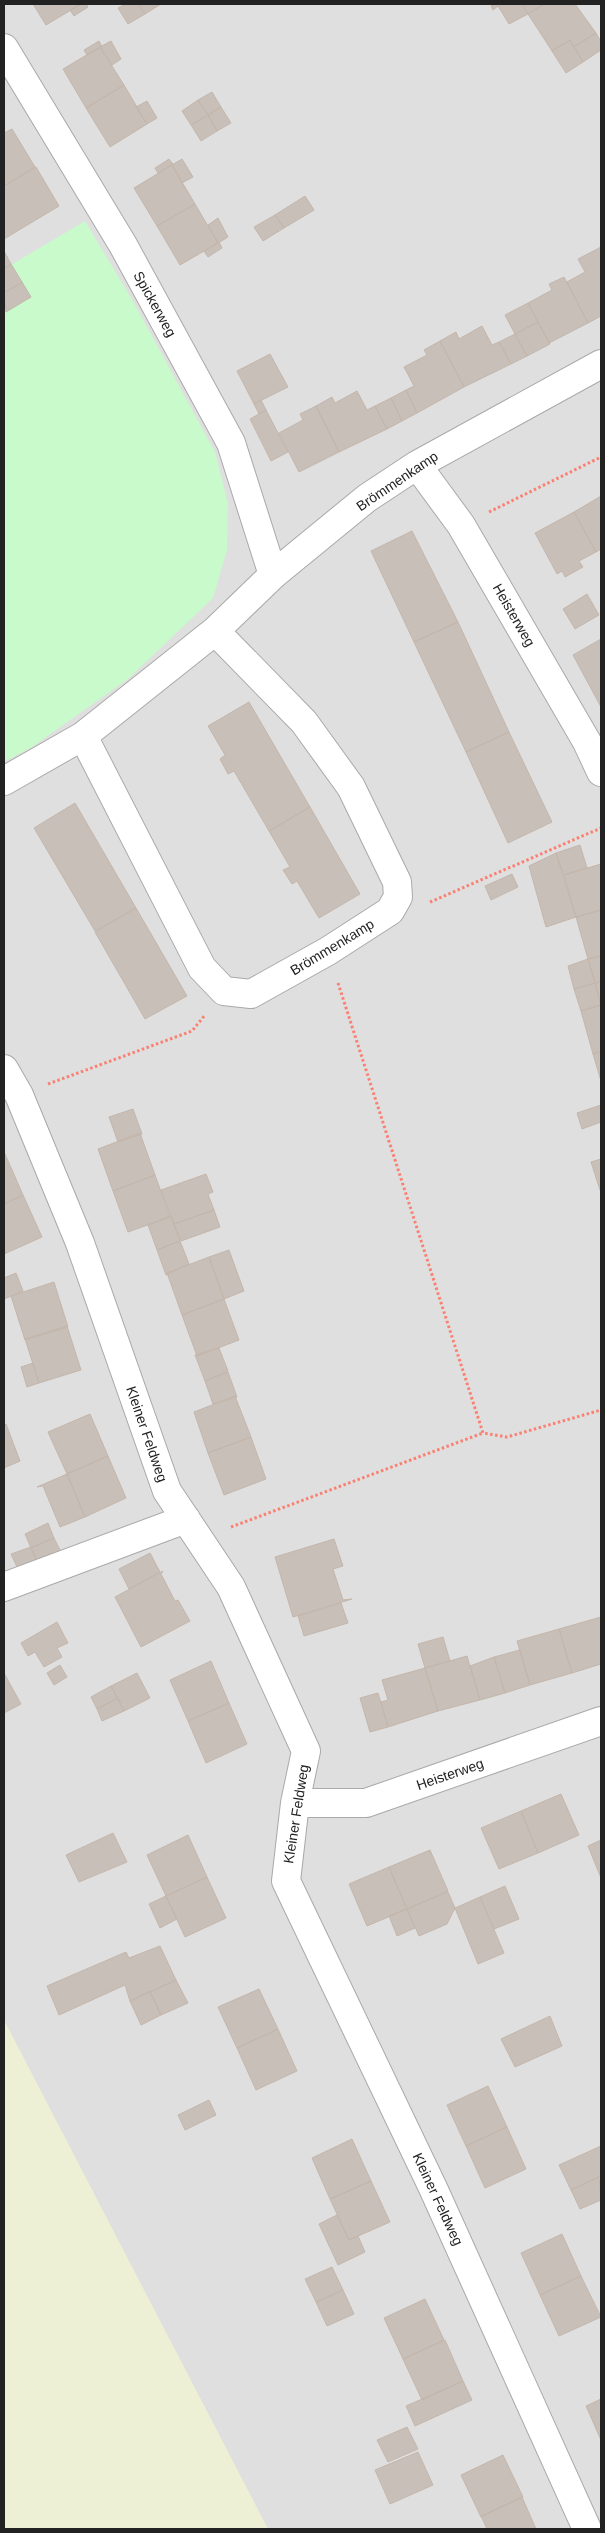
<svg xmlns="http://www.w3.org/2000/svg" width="605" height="2533" viewBox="0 0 605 2533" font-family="Helvetica,sans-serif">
<rect width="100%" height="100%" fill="#f2efe9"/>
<!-- residential -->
<path fill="#e0dfdf" d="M4 4H601V2529H265L4 2021Z"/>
<!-- farmland -->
<path fill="#eef0d5" d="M4 2020 268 2529H4Z"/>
<!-- park -->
<path fill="#c8facc" d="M85 221 134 303 215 452 228 504 227 550 213 598 128 679 32 747 4 762V269Z"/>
<!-- building -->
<path fill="#c7bfb8" stroke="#c4b6ab" d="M33 4H81L46 25Z
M81 4H86L88 7 74 16 70 10Z
M126 4H138L145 14 128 24 118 8Z
M138 4H161L145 14Z
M495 4H522L528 14 509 24 498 6 493 10 491 6Z
M522 4H544L528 14Z
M544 4H575L596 33 574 47 570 40 552 51 528 14Z
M596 33 601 42V50L583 62 574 47Z
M570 40 583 62 566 73 552 51Z
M99 41 102 47 87 55 84 50Z
M111 41 121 59 112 65 100 47Z
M100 47 124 85 86 108 63 69Z
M124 85 147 124 110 147 86 108Z
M212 92 221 107 208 115 198 100Z
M198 100 208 115 191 125 182 111Z
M147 101 157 118 147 124 136 107Z
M221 107 231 123 217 131 208 115Z
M208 115 217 131 201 141 191 125Z
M12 129 35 167 4 186V133Z
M169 159 173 164 158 173 155 168Z
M182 159 193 177 182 183 172 165Z
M172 165 195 204 157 226 134 188Z
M36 167 59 206 4 239V186Z
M305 196 314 210 284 228 275 215Z
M195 204 218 243 180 265 157 226Z
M275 215 284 228 263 241 254 227Z
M218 218 228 237 218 243 208 225Z
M219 242 222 248 208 257 204 251Z
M601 247V316L588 323 567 282 585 272 578 259Z
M4 251 11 264 4 269Z
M11 264 22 282 4 293V269Z
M564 277 588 323 549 343 528 303 552 290 549 284Z
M22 282 31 297 6 312 4 293Z
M528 303 538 322 515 334 505 315Z
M538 322 550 344 527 356 515 334Z
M482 326 492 345 499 342 511 364 464 387 440 341 456 332 459 339Z
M515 334 527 356 511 364 499 342Z
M440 341 464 387 417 413 406 390 414 386 404 367 427 355 424 350Z
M270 354 288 387 254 404 237 371Z
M406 390 417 413 402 421 391 398Z
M357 391 367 410 375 406 387 429 339 452 316 406 332 397 335 403Z
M391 398 402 421 387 429 375 406Z
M261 400 266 410 259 414 254 404Z
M316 406 339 452 299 472 279 433 303 420 300 414Z
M266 410 288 452 271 461 250 419Z
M601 496V549L596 552 574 512Z
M574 512 596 552 579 561 583 567 565 577 562 571 557 574 535 533Z
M412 531 458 622 414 642 371 551Z
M587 594 599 615 575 629 563 609Z
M458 622 509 732 466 752 414 642Z
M601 639V707L573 655Z
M249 702 310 807 269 831 234 771 228 774 220 759 225 755 208 726Z
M509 732 552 822 508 843 466 752Z
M75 803 136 908 95 931 34 828Z
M310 807 360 894 319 918 297 881 292 884 283 870 290 867 269 831Z
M580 845 587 868 564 875 556 853Z
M556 853 576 917 546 927 529 866Z
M601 864V910L576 917 564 875Z
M512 874 518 887 491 900 485 886Z
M136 908 187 996 145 1019 95 932Z
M601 910V956L588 959 576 917Z
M601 956V981L595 983 588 959Z
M588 959 595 983 574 989 568 966Z
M601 981V1005L595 983Z
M595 983 601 1005 581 1011 574 989Z
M601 1005V1051L593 1054 581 1011Z
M601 1051V1081L593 1054Z
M601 1105V1122L582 1129 577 1113Z
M133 1109 142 1134 118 1142 109 1117Z
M140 1133 155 1175 113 1191 98 1149Z
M5 1154 23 1195 4 1204V1155Z
M601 1159V1193L591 1162Z
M206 1174 213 1192 208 1194 214 1210 174 1224 161 1190Z
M155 1175 170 1217 128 1232 113 1191Z
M23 1195 42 1237 4 1254V1204Z
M214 1210 220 1227 181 1241 174 1224Z
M170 1216H171L180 1241 157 1250 148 1225Z
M180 1241 189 1264 166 1275 157 1250Z
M229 1250 244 1291 224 1299 209 1257Z
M209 1257 224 1299 182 1315 167 1273Z
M16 1273 23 1291 4 1299V1278Z
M54 1282 68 1327 25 1340 11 1296Z
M224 1299 239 1340 197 1356 182 1315Z
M67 1326 81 1370 39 1383 25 1339Z
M219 1348 228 1371 205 1381 195 1355Z
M33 1363 39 1383 27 1387 21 1367Z
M228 1372 237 1397 213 1404 205 1381Z
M235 1396 251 1437 208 1453 194 1412Z
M90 1414 108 1456 67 1474 48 1432Z
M6 1424 20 1461 4 1468V1425Z
M251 1437 266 1479 224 1495 208 1453Z
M108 1456 126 1498 85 1517 67 1474Z
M67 1474 85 1517 60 1527 43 1486 37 1487Z
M48 1523 54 1538 31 1548 25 1534Z
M54 1538 61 1552 37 1562 31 1548Z
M334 1539 343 1566 333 1569 343 1600 352 1599 293 1617 275 1557Z
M31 1547 37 1562 18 1569 11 1554Z
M150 1553 160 1572 129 1589 119 1569Z
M163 1571 161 1574 175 1601 178 1600 190 1621 141 1647 115 1597Z
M341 1603 348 1623 304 1636 298 1616Z
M601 1617V1664L572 1673 559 1629Z
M57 1622 68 1643 57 1648 62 1657 44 1667 35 1652 28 1656 21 1643Z
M559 1629 572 1673 530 1685 517 1641Z
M443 1637 450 1661 425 1668 418 1644Z
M520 1650 530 1685 505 1693 494 1657Z
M467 1656 480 1700 438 1711 425 1668Z
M494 1657 505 1693 480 1700 470 1666Z
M211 1661 229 1703 188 1721 170 1680Z
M60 1665 67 1677 54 1685 47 1673Z
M425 1668 438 1711 388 1727 381 1702 388 1700 382 1680Z
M4 1673 21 1704 4 1713Z
M137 1673 150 1698 124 1711 111 1686Z
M111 1686 118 1698 97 1709 91 1697Z
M378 1693 388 1727 370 1732 360 1698Z
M118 1698 124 1711 102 1721 97 1709Z
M229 1703 247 1744 206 1763 188 1721Z
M561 1794 579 1835 538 1853 521 1811Z
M521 1811 538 1853 499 1869 481 1828Z
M113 1833 127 1862 79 1882 66 1855Z
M188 1835 207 1877 166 1896 147 1855Z
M601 1840V1878L588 1846Z
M430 1850 448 1891 407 1909 389 1867Z
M389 1867 407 1909 367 1926 349 1884Z
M207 1877 226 1918 185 1937 166 1896Z
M505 1886 519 1919 494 1929 480 1897Z
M448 1892 455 1908 447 1924 419 1936 407 1909Z
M166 1896 177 1919 160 1928 149 1904Z
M480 1897 504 1953 478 1964 455 1908Z
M407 1909 415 1928 397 1936 389 1916Z
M160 1946 176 1980 130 2001 125 1985 59 2015 47 1986 126 1952 129 1958Z
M176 1980 188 2003 161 2015 150 1992Z
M259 1989 278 2029 237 2048 218 2007Z
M150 1991 161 2015 141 2025 130 2001Z
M550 2016 562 2046 515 2067 501 2039Z
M278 2029 297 2071 256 2090 237 2048Z
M488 2086 507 2127 466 2146 447 2105Z
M209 2100 216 2115 185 2130 178 2115Z
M507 2127 526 2169 485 2188 466 2146Z
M352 2139 371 2181 330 2199 312 2158Z
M601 2146V2176L571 2190 559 2165Z
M599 2177 601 2200 580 2209 571 2190Z
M371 2181 390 2222 349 2240 330 2199Z
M337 2215 349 2240 358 2236 365 2252 338 2265 319 2224Z
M562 2234 581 2276 540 2295 521 2253Z
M332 2267 343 2290 316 2302 305 2279Z
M581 2276 601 2317 559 2336 540 2295Z
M343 2290 354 2314 327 2326 316 2302Z
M425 2299 444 2340 403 2359 384 2318Z
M445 2340 463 2381 422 2400 403 2359Z
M463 2381 472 2400 415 2426 406 2406Z
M601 2399V2440L586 2406Z
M407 2427 418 2449 388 2462 377 2440Z
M418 2452 433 2485 390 2504 375 2470Z
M503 2455 523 2497 481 2517 461 2475Z
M522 2497 536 2529H487L481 2516Z"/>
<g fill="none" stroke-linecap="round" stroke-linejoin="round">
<defs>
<path id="minor" d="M4 48 123 245 231 443 273 575
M417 465 461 525 587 742 601 772
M83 736 202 968 224 991 251 994 328 951 390 911 398 897 397 882 351 787 304 722 215 631
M4 781 83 736 215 631 273 575 367 498 417 465 601 364
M4 1069 19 1095 80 1243 167 1491 231 1587 306 1751 295 1803 286 1881 433 2188 587 2529
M4 1587 186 1519
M295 1803H366L601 1721"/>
</defs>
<!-- minor casing -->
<use href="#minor" stroke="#a9a9a9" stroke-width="30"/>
<!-- path -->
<path stroke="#fa8072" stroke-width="3" stroke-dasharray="2.5 2.5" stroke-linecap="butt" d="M489 512 601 457
M430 902 601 828
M338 983 483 1433 507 1437 601 1410
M48 1084 192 1031 205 1015
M231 1527 483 1433"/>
<!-- minor -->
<use href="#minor" stroke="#fff" stroke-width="28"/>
</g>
<g text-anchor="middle" stroke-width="4.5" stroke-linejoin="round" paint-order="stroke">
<!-- street labels -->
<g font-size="14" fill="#222" stroke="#fff">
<text transform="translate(155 304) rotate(61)" y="5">Spickerweg</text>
<text transform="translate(397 481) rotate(-34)" y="5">Brömmenkamp</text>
<text transform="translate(514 615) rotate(60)" y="5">Heisterweg</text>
<text transform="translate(332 947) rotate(-31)" y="5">Brömmenkamp</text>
<text transform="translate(147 1434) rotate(71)" y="5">Kleiner Feldweg</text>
<text transform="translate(450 1774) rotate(-19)" y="5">Heisterweg</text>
<text transform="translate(296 1814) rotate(-81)" y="5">Kleiner Feldweg</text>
<text transform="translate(438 2199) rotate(65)" y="5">Kleiner Feldweg</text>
</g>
</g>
<!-- border -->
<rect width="605" height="2533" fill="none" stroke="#222222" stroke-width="10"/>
</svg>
